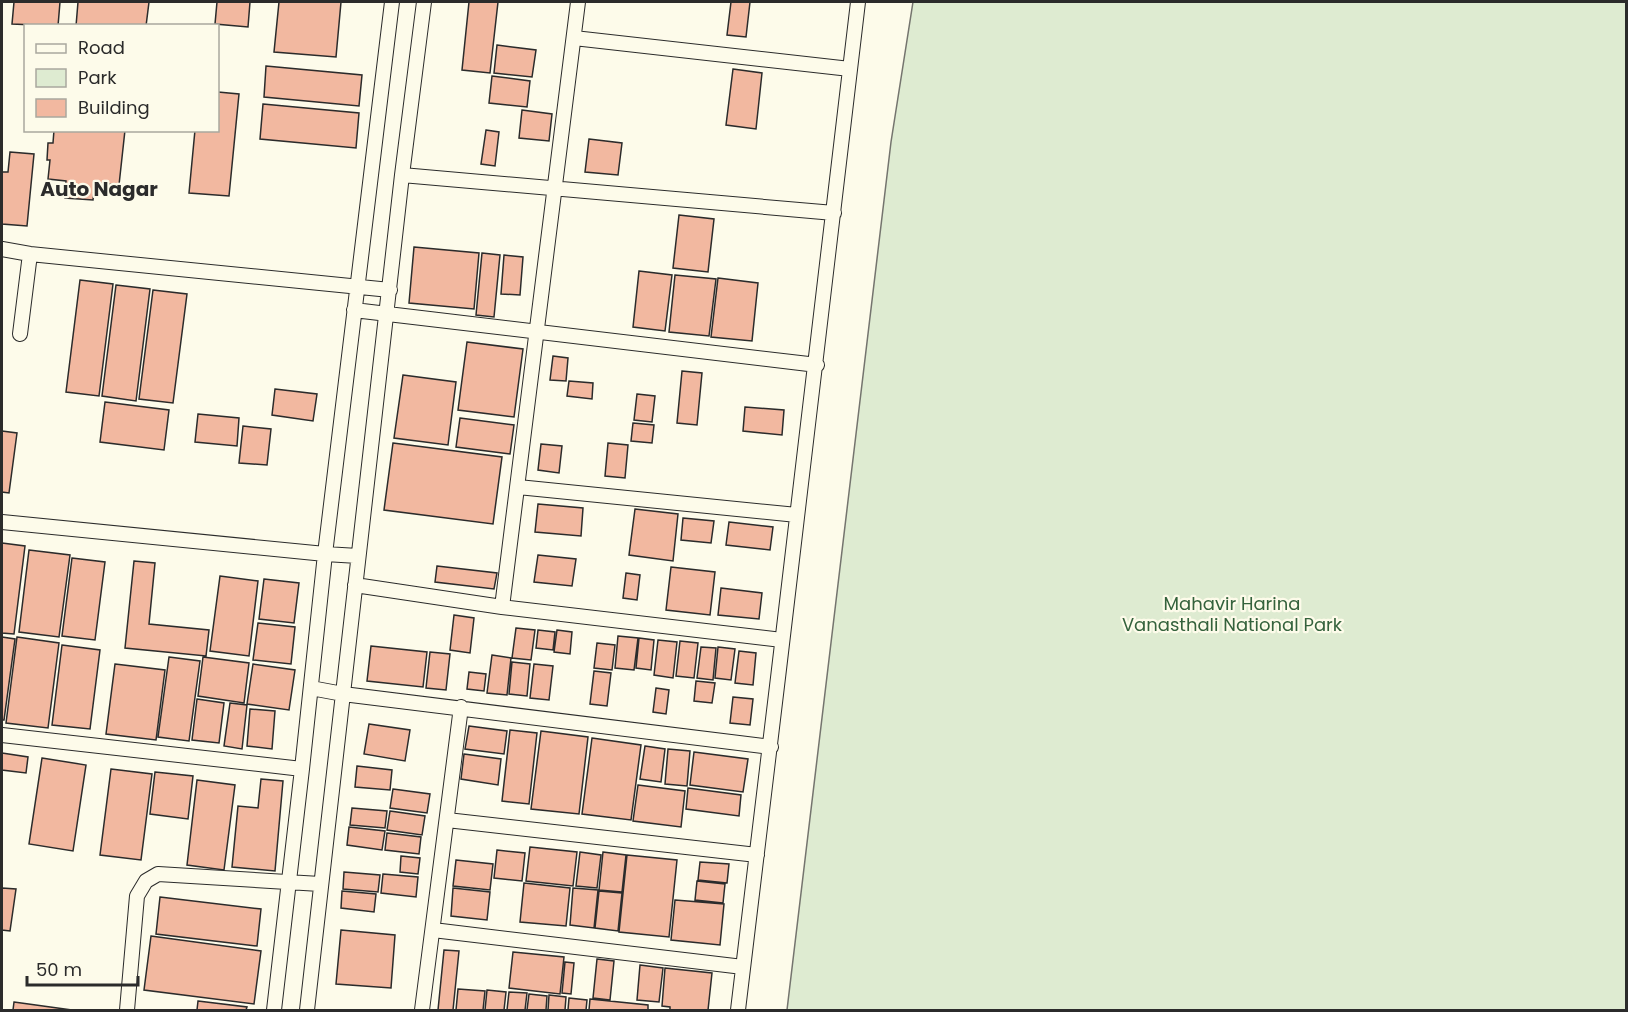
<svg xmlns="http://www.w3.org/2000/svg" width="1628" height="1012" viewBox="0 0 1628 1012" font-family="Poppins,sans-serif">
<rect width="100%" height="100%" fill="#fdfbea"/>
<!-- green -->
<path fill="#deebd1" stroke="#74746e" stroke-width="1.5" d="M913 2H1626V1010H787L891 142Z"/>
<!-- building -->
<path fill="#f2b8a0" stroke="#2b2b2b" stroke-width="1.5" d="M14 2H60L58 26 12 24Z
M78 2H149L146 26H76Z
M217 2H250L248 27 215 24Z
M279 2H341L336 57 274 52Z
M469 2H498L490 73 462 70Z
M731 2H750L746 37 727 35Z
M497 45 536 50 532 77 494 73Z
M266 66 362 75 359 106 264 97Z
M733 69 762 73 756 129 726 125Z
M492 76 530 81 527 107 489 103Z
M218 92 239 94 229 196 189 193 195 130H218Z
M263 104 359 113 356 148 260 139Z
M522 110 552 114 549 141 519 138Z
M54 130H125L119 185 95 183 93 200 65 198 66 181 48 179 50 160H47L48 143H53Z
M486 130 499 132 495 166 481 164Z
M589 139 622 143 618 175 585 172Z
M10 152 34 154 27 226 2 224V172H8Z
M679 215 714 219 708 272 673 268Z
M414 247 479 253 474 309 409 303Z
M482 253 500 255 494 317 476 315Z
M504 255 523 257 520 295 501 294Z
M639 271 672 275 665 331 633 327Z
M675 275 716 279 709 336 669 332Z
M718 278 758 283 752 341 711 337Z
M80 280 113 284 99 396 66 392Z
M116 285 150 289 136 401 102 396Z
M153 290 187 294 173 403 139 399Z
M467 342 523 349 514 417 458 410Z
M553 356 568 358 566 381 550 380Z
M682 371 702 373 697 425 677 423Z
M403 375 456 382 448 445 394 438Z
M569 381 593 383 592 399 567 396Z
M275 389 317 394 313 421 272 415Z
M637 394 655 396 652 422 634 420Z
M105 402 169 410 164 450 100 442Z
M745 407 784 410 782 435 743 431Z
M198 414 239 418 237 446 195 442Z
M460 418 514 425 510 454 456 447Z
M633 423 654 425 652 443 631 441Z
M243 426 271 429 267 465 239 463Z
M2 431 17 433 9 493 2 492Z
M393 443 502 457 493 524 384 510Z
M608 443 628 445 625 478 605 476Z
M541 444 562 446 559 473 538 470Z
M538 504 583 508 581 536 535 532Z
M635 509 678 514 673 561 629 555Z
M683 518 714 521 711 543 681 540Z
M729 522 773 527 770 550 726 545Z
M2 543 25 546 14 634 2 633Z
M29 550 70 555 59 637 19 632Z
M538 555 576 559 572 586 534 582Z
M72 558 105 562 95 640 62 636Z
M134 561 155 563 149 624 209 630 206 656 125 648Z
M437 566 497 573 494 589 435 582Z
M671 567 715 572 710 615 666 610Z
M626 573 640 575 637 600 623 598Z
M220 576 258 581 249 656 210 651Z
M264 579 299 583 294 623 259 619Z
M721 588 762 593 759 619 718 615Z
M454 615 474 618 470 653 450 650Z
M258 623 295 627 291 664 253 660Z
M516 628 535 630 531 660 512 658Z
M538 630 555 632 553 650 536 648Z
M557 630 572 632 570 654 554 652Z
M618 636 638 638 634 670 615 668Z
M2 637 15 639 4 720H2Z
M17 637 59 643 48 728 6 723Z
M639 638 654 640 651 670 636 668Z
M658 640 677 642 673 678 654 675Z
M680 641 698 643 694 678 676 676Z
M597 643 615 645 612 670 594 668Z
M62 645 100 650 90 729 52 725Z
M371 646 427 652 423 687 367 681Z
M701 647 716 648 713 680 697 678Z
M718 647 735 649 731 680 715 678Z
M739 651 756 653 753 685 735 683Z
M430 652 450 654 446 690 426 688Z
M492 655 511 658 507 695 487 693Z
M169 657 200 661 189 741 158 737Z
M203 657 249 663 244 703 198 696Z
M512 662 530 664 527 696 509 694Z
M115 664 165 670 156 740 106 734Z
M253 664 295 670 289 710 247 704Z
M534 664 553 666 549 700 530 698Z
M594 671 611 673 607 706 590 704Z
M469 672 486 674 484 691 467 689Z
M696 681 715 683 712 703 694 701Z
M656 688 669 690 666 714 653 712Z
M733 697 753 699 750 725 730 723Z
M197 699 224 703 219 743 192 740Z
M230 703 247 705 242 749 224 746Z
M250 709 275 711 272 749 247 746Z
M369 724 410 730 405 761 364 754Z
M469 726 507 731 504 754 465 749Z
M510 730 537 733 529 804 502 801Z
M541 731 588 737 579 814 531 809Z
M592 738 641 745 631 820 582 814Z
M645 746 665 749 661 782 640 779Z
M668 749 690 751 687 786 665 784Z
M694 752 748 759 743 792 690 785Z
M2 753 28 757 26 773 2 770Z
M464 754 501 759 498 785 461 779Z
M42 758 86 765 73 851 29 844Z
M357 766 392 770 390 790 355 787Z
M111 769 152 774 141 860 100 855Z
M155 772 193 776 188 819 150 814Z
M261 779 283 781 275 871 232 867 238 806 258 808Z
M197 780 235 785 224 870 187 865Z
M638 785 685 791 681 827 633 821Z
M688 788 741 795 739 816 686 809Z
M393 789 430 794 427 813 390 808Z
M352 808 387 811 385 828 350 825Z
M390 811 425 816 422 835 387 830Z
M349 827 385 831 382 850 347 845Z
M387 833 421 837 419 854 385 850Z
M530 847 577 852 573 886 526 881Z
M497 850 525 853 522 881 494 878Z
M580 852 601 855 597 888 576 886Z
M603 852 626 855 622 892 599 890Z
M627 855 677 860 669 937 619 932Z
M401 856 420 858 418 874 400 872Z
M456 860 493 864 490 890 453 886Z
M700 862 729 864 727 883 698 880Z
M344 872 380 875 378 892 343 889Z
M383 874 418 877 416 897 381 893Z
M697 881 725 884 723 903 695 900Z
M524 883 570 888 566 926 520 922Z
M2 888 16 889 10 931 2 930Z
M453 888 490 892 487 920 451 916Z
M573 888 598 890 594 928 570 925Z
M342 891 376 894 374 912 341 908Z
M599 891 622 893 618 931 595 928Z
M160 897 261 909 257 946 156 934Z
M675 900 724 904 720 945 671 940Z
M341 930 395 935 391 988 336 984Z
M151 936 261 951 254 1004 144 990Z
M444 950 459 951 453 1010H438Z
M513 952 564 957 560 994 509 988Z
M597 959 614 961 610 1000 593 998Z
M565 962 574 963 571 994 562 993Z
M640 965 663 968 659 1002 637 1000Z
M665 968 712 973 708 1010H670V1007L662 1006Z
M458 989 485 991 483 1010H456Z
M487 990 506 992 504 1010H485Z
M509 992 527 993 525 1010H507Z
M529 994 547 996 546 1010H527Z
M549 995 566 997 565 1010H548Z
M569 998 587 1000 586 1010H568Z
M590 999 648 1005V1010H589Z
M198 1001 247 1007 246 1010H197Z
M14 1002 72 1010H13Z"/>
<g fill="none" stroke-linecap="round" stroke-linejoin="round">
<defs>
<path id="street" d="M574 38 850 69
M402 175 834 213
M2 249 30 254 390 290
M354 310 817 365
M20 334 30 254
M518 487 797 515
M2 522 325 554 358 556
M355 585 502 607 782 640
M502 607 578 2
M311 688 343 694 771 747
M2 735 302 769
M447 820 757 855
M433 930 743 967
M127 1010 137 896 146 881 158 874 320 884
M274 1010 302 769 325 554 392 2
M307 1010 402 175 424 2
M422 1010 461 707
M738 1010C778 674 820 338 858 2"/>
</defs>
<!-- street casing -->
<use href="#street" stroke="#2b2b2b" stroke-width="16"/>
<!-- street -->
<use href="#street" stroke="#fdfbea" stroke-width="14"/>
</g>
<g text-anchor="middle" stroke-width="4.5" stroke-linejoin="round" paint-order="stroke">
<!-- park labels -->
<g font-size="18" fill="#34623c" stroke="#fdfbea">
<text x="1232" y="610">Mahavir Harina<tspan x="1232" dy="21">Vanasthali National Park</tspan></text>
</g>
<!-- neighbourhood labels -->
<g font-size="20" font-weight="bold" fill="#2b2b2b" stroke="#fdfbea">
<text x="99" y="196">Auto Nagar</text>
</g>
</g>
<!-- border -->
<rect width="1628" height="1012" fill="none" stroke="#2b2b2b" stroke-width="6"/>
<!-- legend -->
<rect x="24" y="24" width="195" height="108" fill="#fdfbea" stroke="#a9a89e" stroke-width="1.5"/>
<rect x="36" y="44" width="30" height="9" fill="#fdfbea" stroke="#a9a89e" stroke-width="1.5"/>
<text x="78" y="54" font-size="18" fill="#2b2b2b">Road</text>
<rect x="36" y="69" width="30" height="18" fill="#deebd1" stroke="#a9a89e" stroke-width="1.5"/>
<text x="78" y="84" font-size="18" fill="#2b2b2b">Park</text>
<rect x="36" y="99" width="30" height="18" fill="#f2b8a0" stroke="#a9a89e" stroke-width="1.5"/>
<text x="78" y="114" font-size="18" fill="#2b2b2b">Building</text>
<!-- scale -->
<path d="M27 976v9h111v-9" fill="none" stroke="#2b2b2b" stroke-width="3"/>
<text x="36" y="976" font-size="18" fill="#2b2b2b" stroke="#fdfbea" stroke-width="4.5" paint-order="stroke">50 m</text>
</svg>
